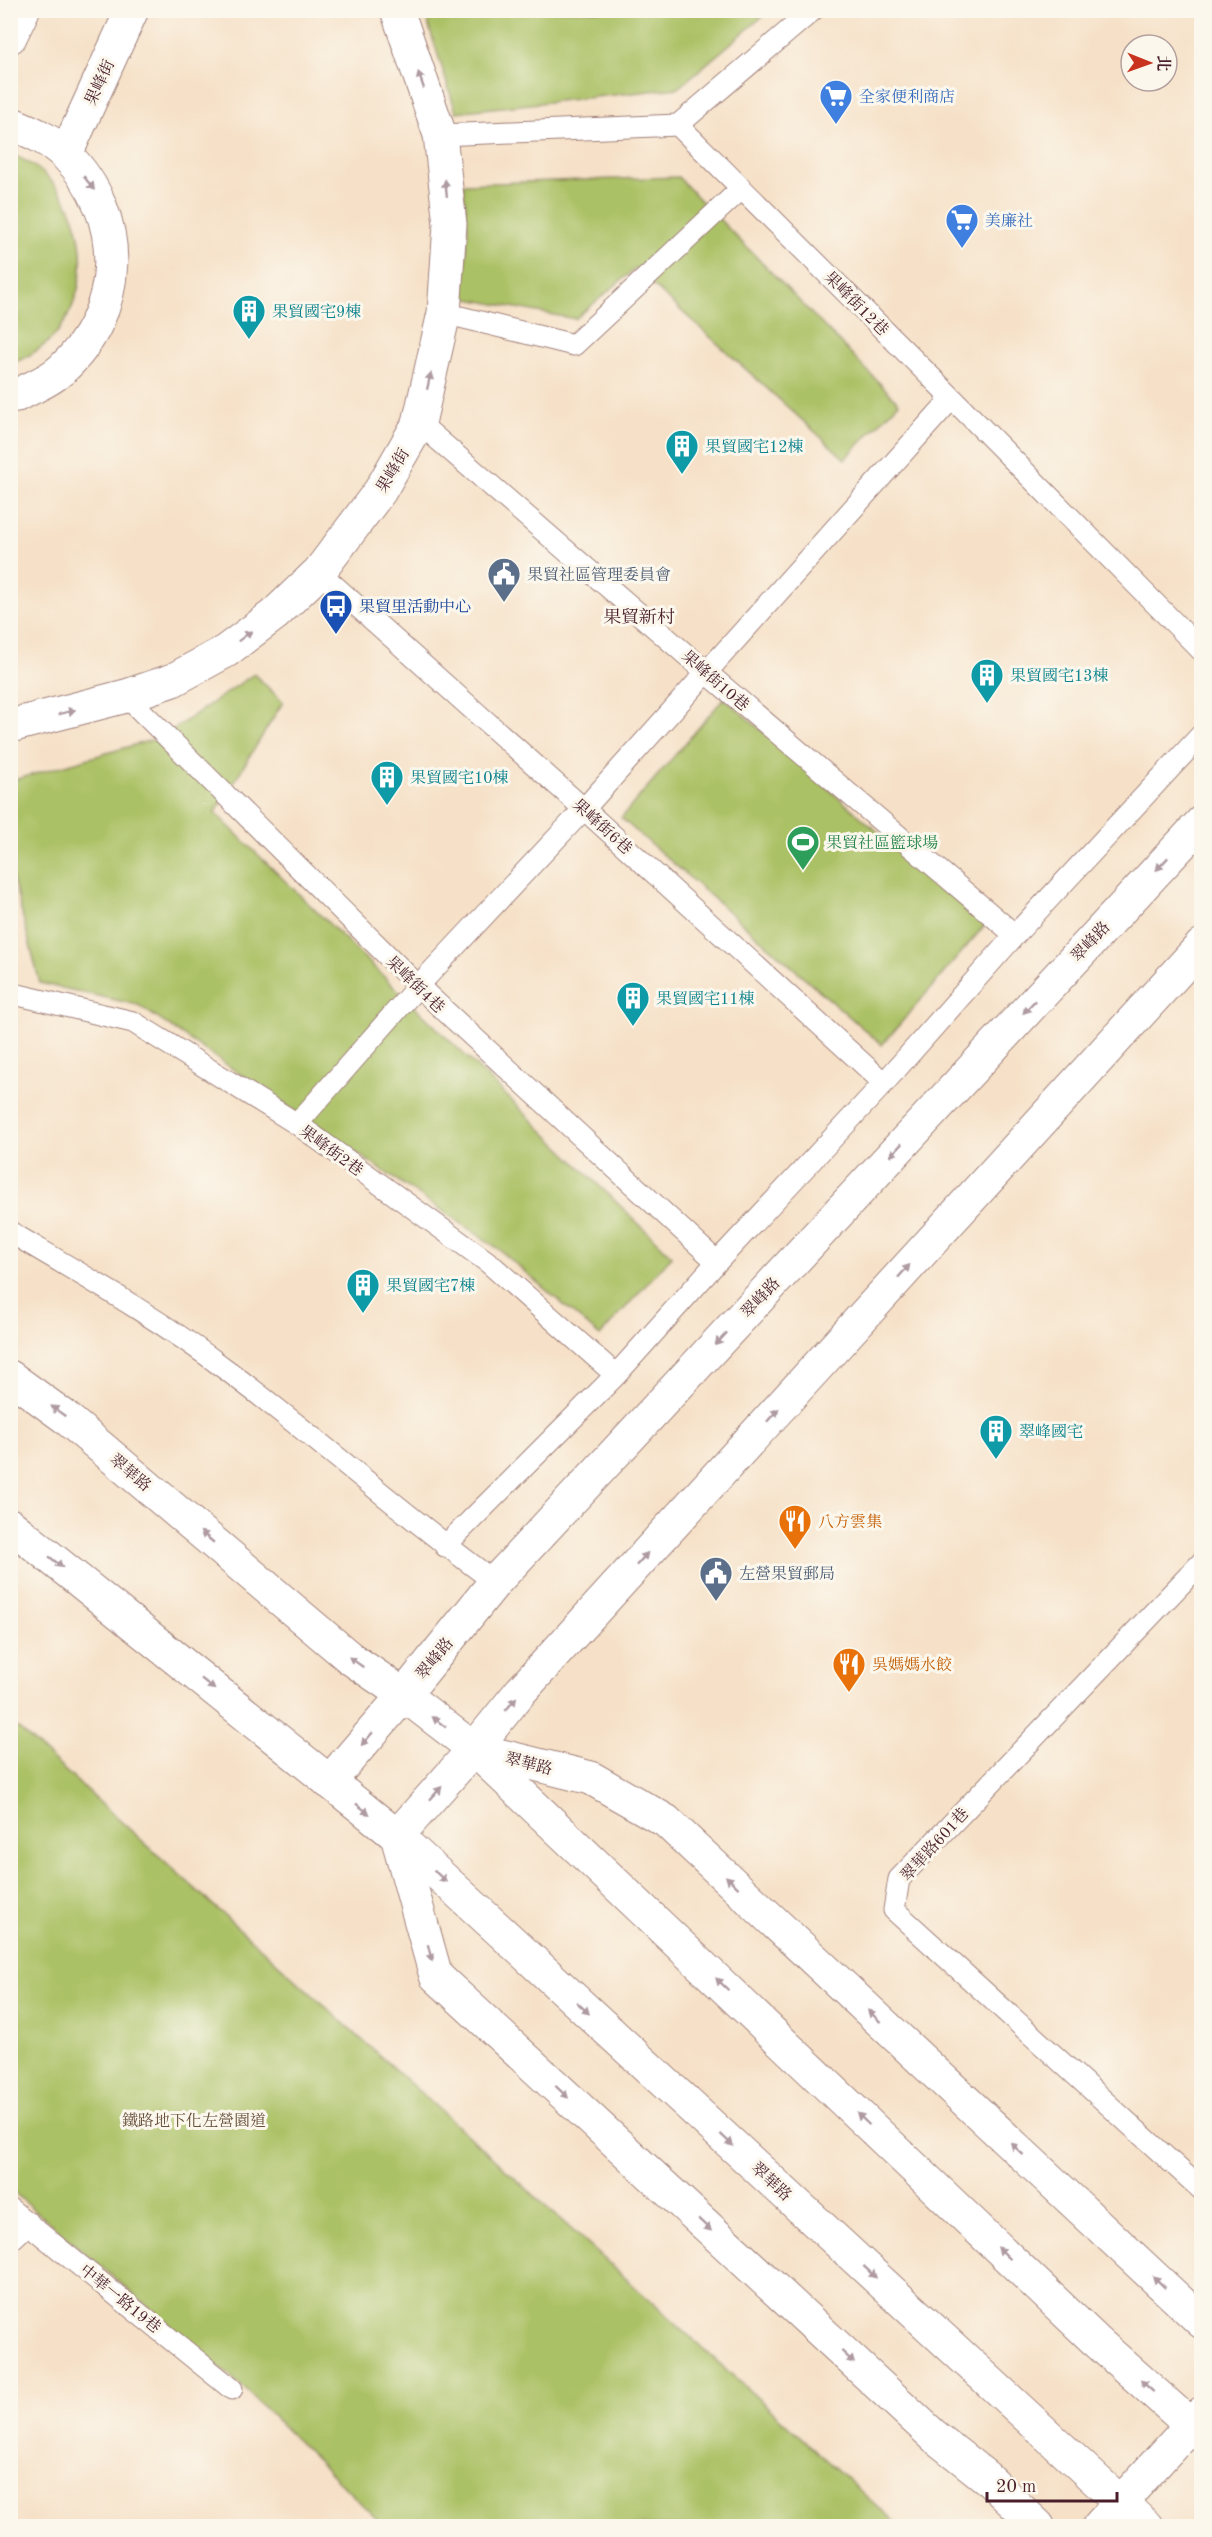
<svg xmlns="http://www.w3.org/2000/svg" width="1212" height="2537" viewBox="0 0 1212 2537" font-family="'Old Standard TT','Noto Serif TC',serif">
<rect width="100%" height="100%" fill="#fbf7ec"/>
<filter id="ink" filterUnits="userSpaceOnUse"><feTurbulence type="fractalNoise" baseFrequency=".0167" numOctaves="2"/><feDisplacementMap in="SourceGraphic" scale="12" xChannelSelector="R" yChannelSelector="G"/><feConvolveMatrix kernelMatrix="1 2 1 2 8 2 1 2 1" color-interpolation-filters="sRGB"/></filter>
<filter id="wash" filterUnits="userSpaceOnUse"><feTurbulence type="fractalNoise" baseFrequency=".008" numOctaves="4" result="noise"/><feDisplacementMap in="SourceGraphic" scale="24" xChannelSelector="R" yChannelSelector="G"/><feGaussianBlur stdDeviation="1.35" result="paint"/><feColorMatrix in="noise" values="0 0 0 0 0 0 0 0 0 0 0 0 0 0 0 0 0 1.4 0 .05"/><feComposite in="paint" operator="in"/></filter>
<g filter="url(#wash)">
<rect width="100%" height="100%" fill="#f6e1c8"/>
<!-- green -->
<path fill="#abc165" stroke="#7a7048" stroke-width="1.5" d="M424 11V10L769 11 678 88 456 112Z
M11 154C17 157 25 160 31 164 86 199 97 279 59 330 47 346 28 357 11 364Z
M678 177 899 403 845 459 635 269 575 319 463 298 468 229 463 184Z
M254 674 283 702 215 813 672 1256 600 1336 497 1248 138 1005 40 983 11 872 10 781 162 737Z
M724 698 985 925 882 1045 621 818Z
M10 1721 899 2526H384L245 2389 11 2190Z"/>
</g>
<g filter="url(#ink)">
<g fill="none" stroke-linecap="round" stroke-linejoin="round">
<defs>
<path id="lane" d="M678 125 813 10
M440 135 678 125 952 398 1202 651
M444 313 574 345 741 189
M419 423 706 672 1015 935
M319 572 584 809 884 1083
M126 696 418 986 717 1262
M10 993 133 1022 297 1124 489 1263 616 1375
M297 1124 418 986 584 809 952 398
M10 1232C84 1276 160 1319 228 1371 319 1439 403 1515 495 1582
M445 1546 616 1375 717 1262 884 1083 1015 935 1202 734
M1202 1562 899 1879 894 1910 1202 2190
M10 2209 232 2389
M10 2241 29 2223"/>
<path id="street" d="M10 37 23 10
M10 123C30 131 51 140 66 155 128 216 125 313 61 370 49 381 31 388 17 395L10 396
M66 154 132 10
M10 726 126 696 173 680 226 651 275 614 319 572 380 491 419 423 444 313 450 224 440 135 397 10
M474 1749 591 1778 666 1821 1202 2322
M329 1782 404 1695 495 1582 1202 822
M1038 2526 986 2477 934 2436 436 1976 397 1836 474 1749 521 1691 1202 945
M1099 2526 1202 2413"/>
<path id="primary" d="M10 1377 65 1417 350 1658 404 1695 474 1749 1095 2340 1202 2435
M10 1525 397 1836 1146 2526"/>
</defs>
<!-- lane casing -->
<use href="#lane" stroke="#a0807a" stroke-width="23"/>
<!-- street casing -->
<use href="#street" stroke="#a0807a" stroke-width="35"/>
<!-- primary casing -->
<use href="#primary" stroke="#a0807a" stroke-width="35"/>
<!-- lane -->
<use href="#lane" stroke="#fff" stroke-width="21"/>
<!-- street -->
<use href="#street" stroke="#fff" stroke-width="33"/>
<!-- primary -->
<use href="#primary" stroke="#fff" stroke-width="33"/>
</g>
<!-- one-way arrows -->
<defs><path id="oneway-solid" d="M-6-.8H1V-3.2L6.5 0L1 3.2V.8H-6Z" transform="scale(1.5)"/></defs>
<g fill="#ae9aa0">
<use href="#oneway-solid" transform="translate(421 80) rotate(-109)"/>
<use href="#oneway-solid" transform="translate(89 183) rotate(52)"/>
<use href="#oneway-solid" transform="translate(446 188) rotate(-96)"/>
<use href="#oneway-solid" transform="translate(429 381) rotate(-77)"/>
<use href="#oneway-solid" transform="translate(245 636) rotate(-37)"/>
<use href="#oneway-solid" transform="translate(67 712) rotate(-15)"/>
<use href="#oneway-solid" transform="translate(1162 864) rotate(133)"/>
<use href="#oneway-solid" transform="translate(1029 1007) rotate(133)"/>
<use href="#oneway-solid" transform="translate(896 1150) rotate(133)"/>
<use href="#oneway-solid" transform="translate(904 1271) rotate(-48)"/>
<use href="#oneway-solid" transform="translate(721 1339) rotate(133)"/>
<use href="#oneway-solid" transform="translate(58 1411) rotate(-144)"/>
<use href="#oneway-solid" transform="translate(773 1415) rotate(-48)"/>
<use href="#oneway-solid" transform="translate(207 1537) rotate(-140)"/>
<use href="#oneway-solid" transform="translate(642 1559) rotate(-48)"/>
<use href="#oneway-solid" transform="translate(56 1562) rotate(39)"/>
<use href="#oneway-solid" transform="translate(356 1662) rotate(-145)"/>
<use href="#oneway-solid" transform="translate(208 1684) rotate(39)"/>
<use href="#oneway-solid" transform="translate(511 1704) rotate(-51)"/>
<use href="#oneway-solid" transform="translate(439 1722) rotate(-142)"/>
<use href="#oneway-solid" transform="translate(367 1739) rotate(131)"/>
<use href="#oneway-solid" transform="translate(436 1793) rotate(-48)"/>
<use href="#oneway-solid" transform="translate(363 1809) rotate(38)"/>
<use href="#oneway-solid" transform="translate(440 1876) rotate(43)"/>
<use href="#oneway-solid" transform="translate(732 1882) rotate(-137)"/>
<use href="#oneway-solid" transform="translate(430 1953) rotate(76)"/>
<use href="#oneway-solid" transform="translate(722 1984) rotate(-136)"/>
<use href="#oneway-solid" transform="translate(583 2008) rotate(43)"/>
<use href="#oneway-solid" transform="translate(874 2016) rotate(-137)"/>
<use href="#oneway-solid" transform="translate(562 2092) rotate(43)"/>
<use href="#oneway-solid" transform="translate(863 2119) rotate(-136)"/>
<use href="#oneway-solid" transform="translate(727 2140) rotate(43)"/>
<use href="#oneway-solid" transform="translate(1017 2149) rotate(-137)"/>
<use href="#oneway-solid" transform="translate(705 2225) rotate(43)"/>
<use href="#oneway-solid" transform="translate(1004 2253) rotate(-136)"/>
<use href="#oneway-solid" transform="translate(870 2272) rotate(43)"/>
<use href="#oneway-solid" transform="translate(1159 2282) rotate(-137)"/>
<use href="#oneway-solid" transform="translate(848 2357) rotate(43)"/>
<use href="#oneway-solid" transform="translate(1147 2386) rotate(-138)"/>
</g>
</g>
<!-- icons -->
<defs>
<symbol id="supermarket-pin" viewBox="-11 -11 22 30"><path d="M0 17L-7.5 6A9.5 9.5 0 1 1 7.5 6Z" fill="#3f7fe0" stroke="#fbf7ec"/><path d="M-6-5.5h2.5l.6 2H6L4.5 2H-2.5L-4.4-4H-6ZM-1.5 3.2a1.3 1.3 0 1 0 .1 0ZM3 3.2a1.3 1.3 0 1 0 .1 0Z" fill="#fff"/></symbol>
<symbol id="building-pin" viewBox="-11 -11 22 30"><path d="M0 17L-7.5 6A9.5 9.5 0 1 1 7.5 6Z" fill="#0f9aa8" stroke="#fbf7ec"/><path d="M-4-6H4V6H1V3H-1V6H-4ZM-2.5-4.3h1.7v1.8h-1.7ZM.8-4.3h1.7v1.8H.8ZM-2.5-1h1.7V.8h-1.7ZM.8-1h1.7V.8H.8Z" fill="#fff"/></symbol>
<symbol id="civic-pin" viewBox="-11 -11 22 30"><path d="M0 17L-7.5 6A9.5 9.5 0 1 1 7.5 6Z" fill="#5c6f8a" stroke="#fbf7ec"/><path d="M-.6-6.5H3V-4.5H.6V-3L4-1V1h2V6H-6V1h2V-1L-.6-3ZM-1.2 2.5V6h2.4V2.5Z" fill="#fff"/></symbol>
<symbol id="bus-pin" viewBox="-11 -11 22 30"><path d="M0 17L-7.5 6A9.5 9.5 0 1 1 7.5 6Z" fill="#1a4fb4" stroke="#fbf7ec"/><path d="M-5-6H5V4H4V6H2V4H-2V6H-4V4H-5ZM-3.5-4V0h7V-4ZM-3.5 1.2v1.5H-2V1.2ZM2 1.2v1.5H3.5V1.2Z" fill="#fff"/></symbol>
<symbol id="stadium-pin" viewBox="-11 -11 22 30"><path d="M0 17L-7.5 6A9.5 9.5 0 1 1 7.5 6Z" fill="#2e9e5b" stroke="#fbf7ec"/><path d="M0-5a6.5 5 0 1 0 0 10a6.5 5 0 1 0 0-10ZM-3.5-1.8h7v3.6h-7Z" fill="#fff"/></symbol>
<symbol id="restaurant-pin" viewBox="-11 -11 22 30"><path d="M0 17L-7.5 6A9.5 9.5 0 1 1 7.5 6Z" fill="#e8710a" stroke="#fbf7ec"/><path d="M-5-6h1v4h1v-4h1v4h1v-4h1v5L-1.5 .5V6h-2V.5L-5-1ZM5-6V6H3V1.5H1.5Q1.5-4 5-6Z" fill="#fff"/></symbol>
</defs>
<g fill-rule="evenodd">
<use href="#supermarket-pin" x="817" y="77" width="38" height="52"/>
<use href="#supermarket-pin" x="943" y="201" width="38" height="52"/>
<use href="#building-pin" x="230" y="292" width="38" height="52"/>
<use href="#building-pin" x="663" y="427" width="38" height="52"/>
<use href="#civic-pin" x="485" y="555" width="38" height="52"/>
<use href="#bus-pin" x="317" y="587" width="38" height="52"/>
<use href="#building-pin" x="968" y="656" width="38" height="52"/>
<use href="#building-pin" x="368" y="758" width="38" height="52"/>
<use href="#stadium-pin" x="784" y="823" width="38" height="52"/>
<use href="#building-pin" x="614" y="979" width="38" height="52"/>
<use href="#building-pin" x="344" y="1266" width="38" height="52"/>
<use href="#building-pin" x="977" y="1412" width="38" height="52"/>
<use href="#restaurant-pin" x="776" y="1502" width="38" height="52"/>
<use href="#civic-pin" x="697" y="1554" width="38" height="52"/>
<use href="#restaurant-pin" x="830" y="1645" width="38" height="52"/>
</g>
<g text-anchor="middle" stroke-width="6" stroke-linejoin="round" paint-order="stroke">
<!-- street labels -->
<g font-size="16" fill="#4a1f2b" stroke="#fbf7ec">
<text transform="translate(99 82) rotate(-65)" y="6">果峰街</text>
<text transform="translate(857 303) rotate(45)" y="6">果峰街12巷</text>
<text transform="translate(392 470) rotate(-59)" y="6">果峰街</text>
<text transform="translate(716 680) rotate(41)" y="6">果峰街10巷</text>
<text transform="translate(603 826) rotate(42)" y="6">果峰街6巷</text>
<text transform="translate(1090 941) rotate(-47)" y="6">翠峰路</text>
<text transform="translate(416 984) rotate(44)" y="6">果峰街4巷</text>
<text transform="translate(332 1150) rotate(36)" y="6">果峰街2巷</text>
<text transform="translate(760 1297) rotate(-47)" y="6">翠峰路</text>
<text transform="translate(131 1472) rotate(40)" y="6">翠華路</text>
<text transform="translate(434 1658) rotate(-51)" y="6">翠峰路</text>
<text transform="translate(529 1763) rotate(14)" y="6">翠華路</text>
<text transform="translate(934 1844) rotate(-48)" y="6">翠華路601巷</text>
<text transform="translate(772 2181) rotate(43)" y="6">翠華路</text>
<text transform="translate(121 2298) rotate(39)" y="6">中華一路19巷</text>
</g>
<!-- shop labels -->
<g font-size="16" fill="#366cbe" stroke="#fbf7ec" text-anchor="start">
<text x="859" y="102">全家便利商店</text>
<text x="985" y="226">美廉社</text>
</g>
<!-- culture labels -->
<g font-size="16" fill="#0d838f" stroke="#fbf7ec" text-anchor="start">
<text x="272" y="317">果貿國宅9棟</text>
<text x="705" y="452">果貿國宅12棟</text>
<text x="1010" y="681">果貿國宅13棟</text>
<text x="410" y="783">果貿國宅10棟</text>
<text x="656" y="1004">果貿國宅11棟</text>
<text x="386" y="1291">果貿國宅7棟</text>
<text x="1019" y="1437">翠峰國宅</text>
</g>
<!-- service labels -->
<g font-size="16" fill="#4e5e75" stroke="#fbf7ec" text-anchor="start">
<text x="527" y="580">果貿社區管理委員會</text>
<text x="739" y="1579">左營果貿郵局</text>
</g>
<!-- transit labels -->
<g font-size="16" fill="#164399" stroke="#fbf7ec" text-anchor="start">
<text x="359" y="612">果貿里活動中心</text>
</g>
<!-- leisure labels -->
<g font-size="16" fill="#27864d" stroke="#fbf7ec" text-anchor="start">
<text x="826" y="848">果貿社區籃球場</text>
</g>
<!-- food labels -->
<g font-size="16" fill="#c56008" stroke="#fbf7ec" text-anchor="start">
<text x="818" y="1527">八方雲集</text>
<text x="872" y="1670">吳媽媽水餃</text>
</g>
<!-- park labels -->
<g font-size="16" fill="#67503c" stroke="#fbf7ec">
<text x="194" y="2126">鐵路地下化左營園道</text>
</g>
<!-- neighbourhood labels -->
<g font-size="18" fill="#4a1f2b" stroke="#fbf7ec">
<text x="639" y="623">果貿新村</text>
</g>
</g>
<!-- margin -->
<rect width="1212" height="2537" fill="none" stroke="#fbf7ec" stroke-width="36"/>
<!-- north arrow -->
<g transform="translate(1149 63) rotate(91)"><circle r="28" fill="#fbf7ec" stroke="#b4a19f" stroke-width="1.5"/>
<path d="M0-4.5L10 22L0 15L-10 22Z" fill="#c8321e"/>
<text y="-9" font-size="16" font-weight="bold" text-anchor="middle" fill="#4a1f2b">北</text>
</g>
<!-- scale -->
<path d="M987 2492v9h130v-9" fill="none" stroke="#4a1f2b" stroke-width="3"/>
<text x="996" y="2492" font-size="18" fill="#4a1f2b" stroke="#fbf7ec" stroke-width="4.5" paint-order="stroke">20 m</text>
</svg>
